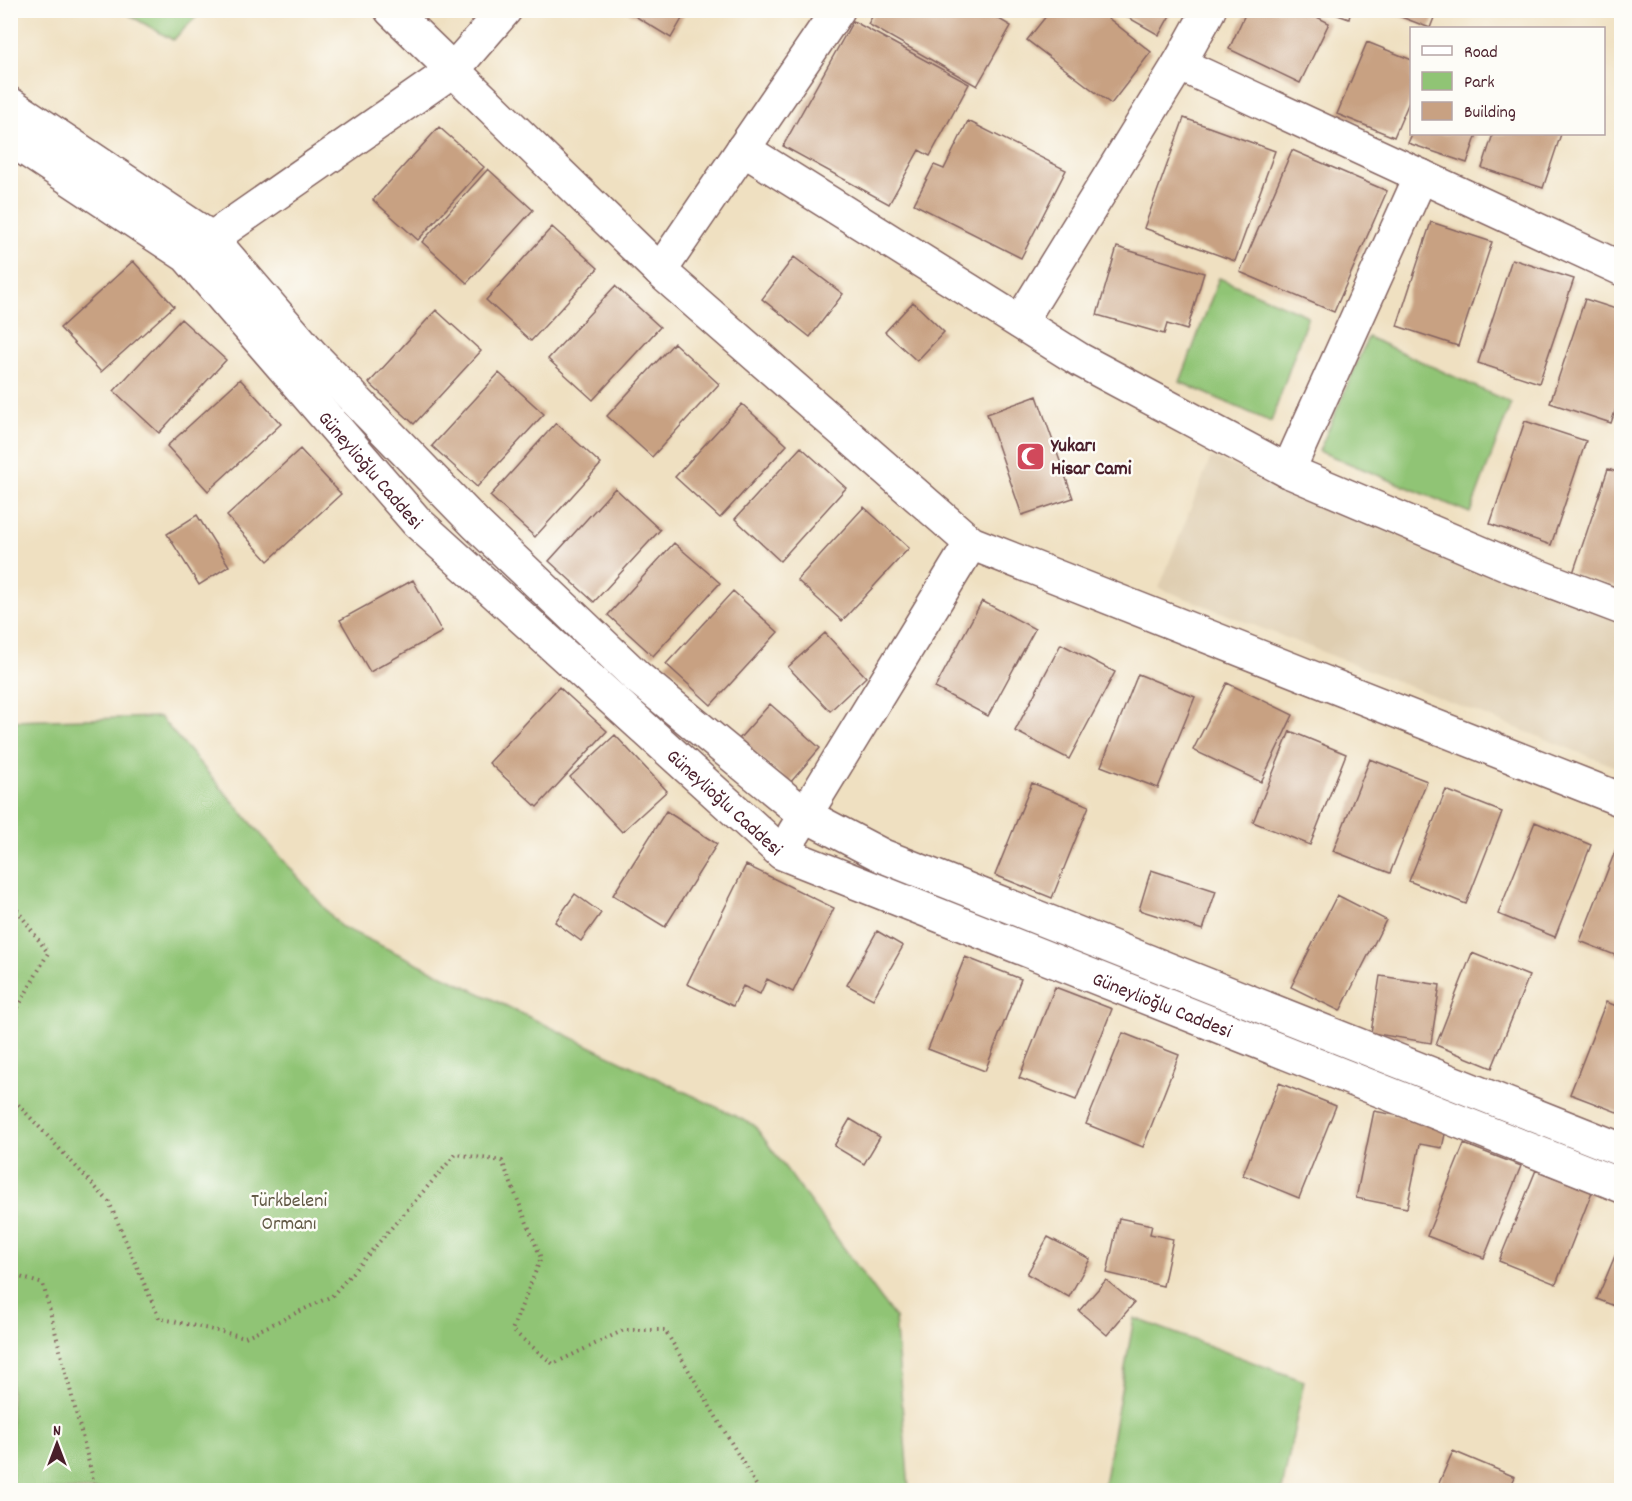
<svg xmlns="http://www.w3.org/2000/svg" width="1632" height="1501" viewBox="0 0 1632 1501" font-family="Dekko,sans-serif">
<rect width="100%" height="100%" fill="#fdfcf7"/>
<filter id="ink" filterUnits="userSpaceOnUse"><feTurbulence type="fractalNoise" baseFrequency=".0167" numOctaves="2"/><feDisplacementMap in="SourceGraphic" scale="12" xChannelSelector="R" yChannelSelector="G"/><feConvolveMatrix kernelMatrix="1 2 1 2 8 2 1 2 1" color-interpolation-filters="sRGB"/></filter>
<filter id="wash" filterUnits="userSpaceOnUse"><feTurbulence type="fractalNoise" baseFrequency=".008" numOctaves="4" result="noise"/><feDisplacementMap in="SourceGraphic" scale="24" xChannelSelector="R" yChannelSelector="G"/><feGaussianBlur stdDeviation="1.35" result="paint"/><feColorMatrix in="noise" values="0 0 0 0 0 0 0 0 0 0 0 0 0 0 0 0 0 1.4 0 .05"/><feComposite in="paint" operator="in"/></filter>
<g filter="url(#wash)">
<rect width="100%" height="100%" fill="#efe0c1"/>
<!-- built -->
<path fill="#dfceb1" d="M1211 457 1621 619V769L1159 588Z"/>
<!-- green -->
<path fill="#90c475" stroke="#6d7250" stroke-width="1.5" d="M122 11H202L173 40Z
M1219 278 1308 316 1271 422 1180 382Z
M1368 337 1511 403 1470 513 1319 451Z
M160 717 340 926 754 1125 895 1318 909 1490H11V721Z
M1134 1318 1304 1381 1282 1490H1103Z"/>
<g id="blocks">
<!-- building -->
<path fill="#c8a182" d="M625 10H687L671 38Z
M876 10H984L1011 26 977 86 868 24Z
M1051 10H1098L1151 52 1111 104 1027 40Z
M1115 10H1173L1159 35Z
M1247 10H1303L1329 23 1300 83 1229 49Z
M1324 10H1351L1349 19Z
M1383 10H1437L1430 28Z
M853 21 969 84 930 156 919 150 889 204 783 146Z
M1367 42 1412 60V95L1394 137 1337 114Z
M1184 118 1275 151 1235 261 1144 228Z
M968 121 1066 170 1021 258 914 204 934 165 944 169Z
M439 127 484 167 418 240 373 200Z
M1412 134H1477L1467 163 1408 143Z
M1493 134H1561L1543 188 1482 168Z
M1292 150 1387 191 1334 312 1240 272Z
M488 169 533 210 467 283 422 242Z
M1431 222 1492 242 1458 346 1397 326Z
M552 227 598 268 531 341 486 300Z
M1117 247 1204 273 1187 330 1167 324 1164 334 1097 315Z
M794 257 843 294 810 337 762 299Z
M1512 259 1574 279 1539 383 1478 363Z
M133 261 174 306 101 372 60 328Z
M615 286 660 327 593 400 548 359Z
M1585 299 1622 311V391L1611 423 1550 403Z
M913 302 944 332 917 361 885 332Z
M436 310 481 351 414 424 369 383Z
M181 319 226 360 159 433 114 391Z
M674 343 719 384 652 457 607 416Z
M499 373 544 414 477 487 432 446Z
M240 379 281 424 208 491 167 446Z
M1037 396 1073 498 1022 515 987 414Z
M742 404 787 445 720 518 675 477Z
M1525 421 1586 441 1551 545 1490 524Z
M556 423 601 464 535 537 490 496Z
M801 447 846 488 780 561 735 519Z
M300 449 341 494 268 561 227 516Z
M1608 469 1622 474V589L1573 573Z
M615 488 660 530 594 602 549 561Z
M864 507 909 548 842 621 797 580Z
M197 515 229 566 199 585 167 534Z
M674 543 720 583 653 656 608 615Z
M413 580 442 632 370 672 340 620Z
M733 591 778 632 711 705 666 664Z
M982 601 1035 629 988 716 935 688Z
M825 633 866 677 830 711 788 667Z
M1061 644 1115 672 1069 759 1015 731Z
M1138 674 1195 697 1158 788 1101 766Z
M1227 683 1293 715 1261 782 1193 750Z
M559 687 607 731 537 807 489 763Z
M770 704 820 748 790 783 739 739Z
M1290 731 1346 754 1310 845 1253 822Z
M615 735 667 791 622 832 570 777Z
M1370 759 1427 781 1390 873 1333 851Z
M1032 783 1089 806 1052 898 995 875Z
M1446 790 1502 812 1466 904 1409 881Z
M666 811 717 844 665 927 613 895Z
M1535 822 1591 845 1555 937 1498 914Z
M1616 849 1622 851V958L1580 941Z
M746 865 834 908 793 992 767 979 760 994 743 986 733 1006 687 984Z
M1151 870 1216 891 1203 930 1139 910Z
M575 894 601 913 581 941 555 922Z
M1337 895 1386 920 1340 1011 1291 987Z
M877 931 903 946 873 999 847 985Z
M1472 953 1529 976 1492 1068 1436 1045Z
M965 957 1021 979 985 1071 928 1049Z
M1380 976 1440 985 1431 1043 1371 1033Z
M1055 987 1112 1009 1076 1100 1019 1078Z
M1606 1002 1622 1008V1114L1570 1094Z
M1123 1033 1179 1055 1143 1147 1086 1124Z
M1279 1083 1336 1106 1299 1198 1243 1175Z
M1374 1111 1447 1125 1442 1148 1420 1144 1407 1208 1356 1198Z
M850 1119 880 1137 864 1164 834 1146Z
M1464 1144 1521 1166 1484 1258 1427 1236Z
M1536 1170 1592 1192 1556 1284 1499 1261Z
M1119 1218 1152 1225 1150 1234 1173 1239 1163 1286 1107 1273Z
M1048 1237 1090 1259 1069 1297 1027 1274Z
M1622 1239V1309L1597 1299Z
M1106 1280 1134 1303 1107 1335 1079 1311Z
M1453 1451 1515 1477 1509 1490H1436Z"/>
</g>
</g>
<g filter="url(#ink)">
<use href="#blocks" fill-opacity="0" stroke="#846360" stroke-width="1.5"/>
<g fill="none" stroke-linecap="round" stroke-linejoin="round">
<defs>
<g id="minor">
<path d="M391 10 660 271 971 543 1622 800"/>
<path d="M1209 10 1179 64 1622 269"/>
<path d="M10 104 212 239 311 354 476 524 637 677 805 815 883 856 1622 1150"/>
<path id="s1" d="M10 139 187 256 417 522 782 853 1622 1186"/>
<path d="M743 149 1080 360 1288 471"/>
<path d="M1421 176 1288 471 1514 567 1622 608"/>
<path d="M195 250 452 71 505 10"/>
<path d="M660 271 838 10"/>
<path d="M1020 322 1179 64"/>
<path d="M794 833 971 543"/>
</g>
</defs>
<!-- minor casing -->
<use href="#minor" stroke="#846360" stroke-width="36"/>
<!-- path -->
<path stroke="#846360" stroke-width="4" stroke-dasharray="1.5 4.5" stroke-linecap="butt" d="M10 900 48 953 11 1020 14 1100 109 1202 159 1318 245 1337 332 1296 456 1154 502 1161 541 1258 512 1330 553 1364 624 1330H665L759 1490
M10 1274 43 1284 96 1490"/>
<!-- minor -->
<use href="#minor" stroke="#fff" stroke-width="33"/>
</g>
</g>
<!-- icons -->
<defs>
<symbol id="mosque-square" viewBox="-11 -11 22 22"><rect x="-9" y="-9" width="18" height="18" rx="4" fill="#d1495b" stroke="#fdfcf7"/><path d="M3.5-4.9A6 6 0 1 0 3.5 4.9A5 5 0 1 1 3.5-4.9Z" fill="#fff"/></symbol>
</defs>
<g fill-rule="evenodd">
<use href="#mosque-square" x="1014" y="440" width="33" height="33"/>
</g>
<g text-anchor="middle" stroke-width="5" stroke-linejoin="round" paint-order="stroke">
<!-- poi labels -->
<g font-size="20" font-weight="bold" fill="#4a1f2b" stroke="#fdfcf7" text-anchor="start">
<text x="1051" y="451">Yukarı<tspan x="1051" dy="23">Hisar Cami</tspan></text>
</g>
<!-- street labels -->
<g font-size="20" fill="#4a1f2b" stroke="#fdfcf7">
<text dy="7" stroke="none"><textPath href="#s1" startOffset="494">Güneylioğlu Caddesi</textPath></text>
<text dy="7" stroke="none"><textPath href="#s1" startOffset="980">Güneylioğlu Caddesi</textPath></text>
<text dy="7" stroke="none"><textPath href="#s1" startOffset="1466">Güneylioğlu Caddesi</textPath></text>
</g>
<!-- park labels -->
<g font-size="20" fill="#625945" stroke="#fdfcf7">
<text x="289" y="1206">Türkbeleni<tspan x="289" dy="23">Ormanı</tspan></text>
</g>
</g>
<!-- margin -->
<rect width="1632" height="1501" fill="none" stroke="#fdfcf7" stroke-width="36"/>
<!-- legend -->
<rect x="1410" y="27" width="195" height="108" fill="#fdfcf7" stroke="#b5a4a5" stroke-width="1.5"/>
<rect x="1422" y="46" width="30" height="9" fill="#ffffff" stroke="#b5a4a5" stroke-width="1.5"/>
<text x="1464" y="57" font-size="18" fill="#4a1f2b">Road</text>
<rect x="1422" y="72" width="30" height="18" fill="#90c475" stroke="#b5a4a5" stroke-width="1.5"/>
<text x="1464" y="87" font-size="18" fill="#4a1f2b">Park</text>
<rect x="1422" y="102" width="30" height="18" fill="#c8a182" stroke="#b5a4a5" stroke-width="1.5"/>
<text x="1464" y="117" font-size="18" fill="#4a1f2b">Building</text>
<!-- north arrow -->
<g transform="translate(57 1444)" stroke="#fdfcf7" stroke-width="4.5" paint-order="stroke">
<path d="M0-4.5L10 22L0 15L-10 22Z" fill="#4a1f2b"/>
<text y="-9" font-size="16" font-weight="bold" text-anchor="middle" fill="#4a1f2b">N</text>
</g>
</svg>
